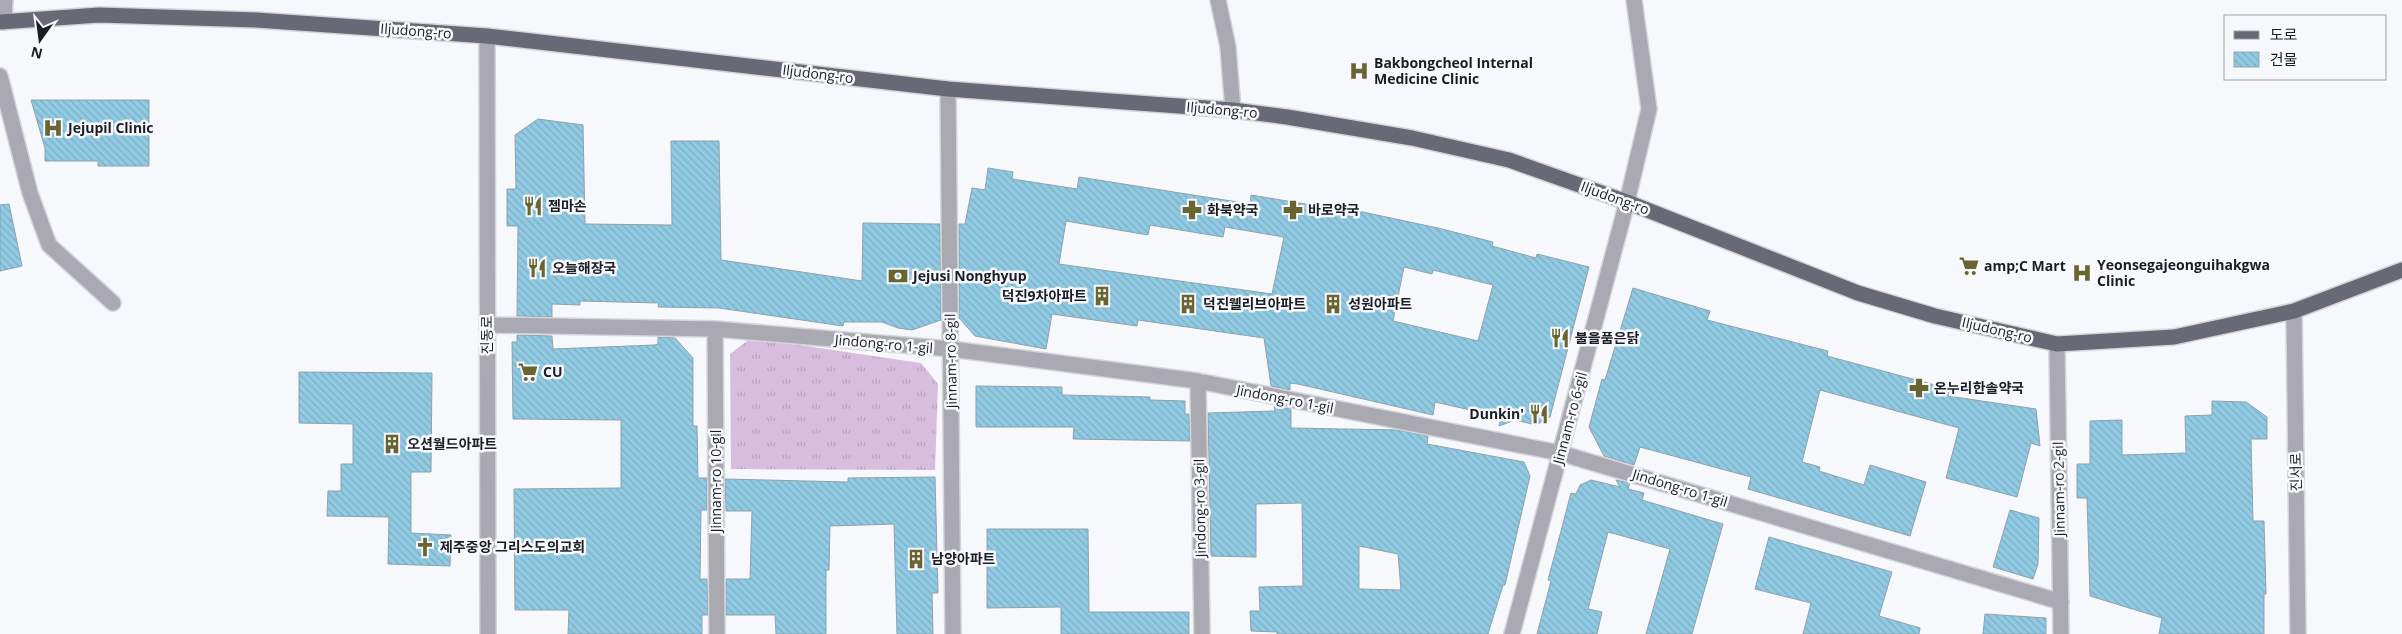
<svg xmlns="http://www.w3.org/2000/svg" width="2402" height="634" viewBox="0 0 2402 634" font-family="'Open Sans','Noto Sans KR',sans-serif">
<defs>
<pattern id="grass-tufts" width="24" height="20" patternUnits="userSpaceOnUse" patternTransform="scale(1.25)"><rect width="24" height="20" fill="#d9bddf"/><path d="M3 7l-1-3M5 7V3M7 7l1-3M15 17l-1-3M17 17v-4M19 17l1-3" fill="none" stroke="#baa2bf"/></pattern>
<pattern id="building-back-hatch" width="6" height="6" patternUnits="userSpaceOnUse" patternTransform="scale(1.25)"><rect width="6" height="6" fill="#90cae3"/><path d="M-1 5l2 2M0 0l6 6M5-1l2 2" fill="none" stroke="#7cadc3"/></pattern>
</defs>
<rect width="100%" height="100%" fill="#f6f8fc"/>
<!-- grass -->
<path fill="url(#grass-tufts)" d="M751 338 921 363 938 384 935 470 731 469 730 354Z"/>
<!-- building -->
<path fill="url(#building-back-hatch)" stroke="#8da2ac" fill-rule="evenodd" d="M31 100H149V166H98V161H45V148Z
M538 119 583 125 585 224 672 225 671 141H719L721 260 862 281 863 223 940 224 941 320 912 330 898 328 882 322H844L843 326 719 308 658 307 659 303 580 301V305L552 304V317L517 316 518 226H507V189H516L515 135Z
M988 168 1013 172 1012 179 1077 189 1079 177 1250 204 1251 195 1311 205 1310 210 1357 217 1358 211 1438 228 1493 242 1492 246 1536 258 1537 254 1589 267 1550 417 1536 425 1515 420 1499 426 1501 417 1435 402 1433 415 1298 384 1290 383V390L1271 386 1264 338 1138 320 1137 326 1052 314 1046 349 975 336 959 318V224H965L972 188 985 190ZM1066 221 1148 235 1150 225 1223 237 1225 227 1284 237 1272 294 1059 264ZM1404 267 1432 274 1433 270 1493 285 1478 341 1393 321Z
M9 204 22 266 0 271V205Z
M1633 288 1710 311 1707 320 1828 351 1827 356 1950 389 1948 396 2036 409 2040 446 2031 443 2017 497 1946 478 1959 428 1820 390 1802 462 1820 467 1819 471 1864 485 1870 465 1926 482 1910 536 1748 489 1751 477 1640 447 1634 465 1604 456 1589 427 1602 379 1605 380Z
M517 335 552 336 553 349 655 345 658 344V337L675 338 693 358V426H697L698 478H707V510H701L700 579H707L708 615H702V634H568L569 610H515L514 489 621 488V420L513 419 512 342H517Z
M299 372 432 373 431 472H411V533L451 535 450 566 388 564 389 517 327 516 328 491H341V464H353V424L299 423Z
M976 386 1062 387V395L1150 397V400L1185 401V414H1189L1190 441 1073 439 1074 427H976Z
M2212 401 2246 402 2267 417V439H2251L2253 521H2264L2266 594H2264V634H2159L2162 618 2090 596 2087 498H2077V464H2090V421L2122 420V455L2186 453 2185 416 2212 415Z
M1274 406 1291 409V428L1398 430 1428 436 1427 444 1524 462 1530 476 1505 585H1503L1488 634H1277V632L1251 631 1250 611H1260L1259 587 1303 586 1302 503 1256 504V557L1211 556 1208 413 1275 411ZM1359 546 1398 554 1401 590 1359 589Z
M935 477 938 593H932L933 634H897L894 524 830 526 829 570H826V634H776L775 615H726V579H750L752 511H726L725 479 848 482V478Z
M1591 480 1620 487 1616 480 1630 483 1628 489 1644 493 1642 500 1723 524 1692 634H1646L1670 549 1608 532 1588 609 1602 612 1597 634H1537L1551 581 1548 580 1571 493 1576 494 1580 485Z
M2010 510 2039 518 2038 564 2033 579 1993 567Z
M987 529H1088L1089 612H1189V634H1061V607L987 608Z
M1769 537 1892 572 1879 616 1920 628 1919 634H1803L1811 603 1755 589Z
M1985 614 2046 618V634H1983Z"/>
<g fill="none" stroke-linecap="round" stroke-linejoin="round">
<defs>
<path id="minor" d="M1218 0 1228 47 1233 110
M4 22 5 0
M487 36 488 634
M0 76 30 193 49 245 113 303
M948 89 953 634
M2294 311 2298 634
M487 325 715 329 951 349 1198 381 1560 453 2061 602
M715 329 717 634
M2057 344 2061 634
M1198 381 1202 634
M1512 634 1627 202 1649 109 1634 0"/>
<path id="major" d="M0 22 99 15 256 20 487 36 948 89 1233 110 1287 117 1412 138 1509 160 1627 202 1858 293 1935 316 2057 344 2174 337 2294 311 2402 270"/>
</defs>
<!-- minor casing -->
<use href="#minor" stroke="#d3d5d9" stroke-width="18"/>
<!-- major casing -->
<use href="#major" stroke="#d3d5d9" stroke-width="18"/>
<!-- minor -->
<use href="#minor" stroke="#aaa9b2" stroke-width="15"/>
<!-- major -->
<use href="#major" stroke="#696877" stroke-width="15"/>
</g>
<!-- icons -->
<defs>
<symbol id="hospital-bare" viewBox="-9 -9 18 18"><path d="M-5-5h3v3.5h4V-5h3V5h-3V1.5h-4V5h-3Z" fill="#696531" stroke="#f6f8fc" stroke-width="2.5" paint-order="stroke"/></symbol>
<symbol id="restaurant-bare" viewBox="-9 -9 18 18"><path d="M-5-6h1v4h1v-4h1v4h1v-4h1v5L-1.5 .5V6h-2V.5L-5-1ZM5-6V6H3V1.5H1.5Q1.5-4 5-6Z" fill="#696531" stroke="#f6f8fc" stroke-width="2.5" paint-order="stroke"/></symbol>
<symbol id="pharmacy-bare" viewBox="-9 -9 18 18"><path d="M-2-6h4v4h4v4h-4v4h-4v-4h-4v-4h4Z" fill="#696531" stroke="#f6f8fc" stroke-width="2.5" paint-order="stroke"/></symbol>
<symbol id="supermarket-bare" viewBox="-9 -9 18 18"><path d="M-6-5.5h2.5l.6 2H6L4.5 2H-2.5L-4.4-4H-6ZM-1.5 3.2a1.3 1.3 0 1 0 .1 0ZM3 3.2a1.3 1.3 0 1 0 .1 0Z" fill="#696531" stroke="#f6f8fc" stroke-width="2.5" paint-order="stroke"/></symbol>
<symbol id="bank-bare" viewBox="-9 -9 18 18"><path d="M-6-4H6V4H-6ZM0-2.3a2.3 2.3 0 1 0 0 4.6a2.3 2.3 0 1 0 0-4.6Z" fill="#696531" stroke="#f6f8fc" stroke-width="2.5" paint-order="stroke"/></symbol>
<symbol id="building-bare" viewBox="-9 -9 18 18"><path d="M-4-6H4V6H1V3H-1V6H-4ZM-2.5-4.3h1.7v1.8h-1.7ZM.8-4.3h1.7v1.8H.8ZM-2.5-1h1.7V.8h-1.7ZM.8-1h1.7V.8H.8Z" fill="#696531" stroke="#f6f8fc" stroke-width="2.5" paint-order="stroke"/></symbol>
<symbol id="church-bare" viewBox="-9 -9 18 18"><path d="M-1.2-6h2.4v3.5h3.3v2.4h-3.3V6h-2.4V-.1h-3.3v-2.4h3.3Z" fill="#696531" stroke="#f6f8fc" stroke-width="2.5" paint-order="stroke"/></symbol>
</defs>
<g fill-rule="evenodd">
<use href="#hospital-bare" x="1345" y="57" width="28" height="28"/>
<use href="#hospital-bare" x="39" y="114" width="28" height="28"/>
<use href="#restaurant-bare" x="519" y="192" width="28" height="28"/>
<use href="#pharmacy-bare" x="1178" y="196" width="28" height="28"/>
<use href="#pharmacy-bare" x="1279" y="196" width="28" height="28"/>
<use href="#supermarket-bare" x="1955" y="252" width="28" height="28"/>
<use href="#restaurant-bare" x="523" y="254" width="28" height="28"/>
<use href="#hospital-bare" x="2068" y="259" width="28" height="28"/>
<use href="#bank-bare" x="884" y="262" width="28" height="28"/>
<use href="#building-bare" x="1088" y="282" width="28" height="28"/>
<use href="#building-bare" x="1174" y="290" width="28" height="28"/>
<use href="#building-bare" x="1319" y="290" width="28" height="28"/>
<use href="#restaurant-bare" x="1546" y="324" width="28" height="28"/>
<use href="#supermarket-bare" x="514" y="358" width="28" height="28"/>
<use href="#pharmacy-bare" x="1905" y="374" width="28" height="28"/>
<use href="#restaurant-bare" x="1525" y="400" width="28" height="28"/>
<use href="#building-bare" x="378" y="430" width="28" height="28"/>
<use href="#church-bare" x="411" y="533" width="28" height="28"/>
<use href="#building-bare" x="902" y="545" width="28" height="28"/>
</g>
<g text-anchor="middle" stroke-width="5" stroke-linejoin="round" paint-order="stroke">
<!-- street labels -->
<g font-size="14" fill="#1a1e24" stroke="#f6f8fc">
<text transform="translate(416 31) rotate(4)" y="5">Iljudong-ro</text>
<text transform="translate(818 74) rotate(7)" y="5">Iljudong-ro</text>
<text transform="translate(1222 110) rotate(5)" y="5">Iljudong-ro</text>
<text transform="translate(1615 198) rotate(20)" y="5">Iljudong-ro</text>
<text transform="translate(1997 330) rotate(13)" y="5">Iljudong-ro</text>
<text transform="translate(487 335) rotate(-90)" y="5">진동로</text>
<text transform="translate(884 344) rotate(5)" y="5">Jindong-ro 1-gil</text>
<text transform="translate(951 361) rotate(-91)" y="5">Jinnam-ro 8-gil</text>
<text transform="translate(1285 399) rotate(11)" y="5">Jindong-ro 1-gil</text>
<text transform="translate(1570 418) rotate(-75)" y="5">Jinnam-ro 6-gil</text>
<text transform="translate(2296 472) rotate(-91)" y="5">진서로</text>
<text transform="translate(716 481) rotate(-90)" y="5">Jinnam-ro 10-gil</text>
<text transform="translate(1680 488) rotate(17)" y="5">Jindong-ro 1-gil</text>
<text transform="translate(2059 489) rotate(-91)" y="5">Jinnam-ro 2-gil</text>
<text transform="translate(1200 508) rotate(-91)" y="5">Jindong-ro 3-gil</text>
</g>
<!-- poi labels -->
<g font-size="14" font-weight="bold" fill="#1a1e24" stroke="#f6f8fc" text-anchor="start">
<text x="1374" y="68">Bakbongcheol Internal<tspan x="1374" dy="16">Medicine Clinic</tspan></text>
<text x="68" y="133">Jejupil Clinic</text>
<text x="548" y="211">젬마손</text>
<text x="1207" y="215">화북약국</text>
<text x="1308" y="215">바로약국</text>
<text x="2097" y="270">Yeonsegajeonguihakgwa<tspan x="2097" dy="16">Clinic</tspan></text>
<text x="1984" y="271">amp;C Mart</text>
<text x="552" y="273">오늘해장국</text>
<text x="913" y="281">Jejusi Nonghyup</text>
<text x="1087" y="301" text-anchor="end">덕진9차아파트</text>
<text x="1203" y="309">덕진웰리브아파트</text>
<text x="1348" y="309">성원아파트</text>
<text x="1575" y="343">불을품은닭</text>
<text x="543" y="377">CU</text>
<text x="1934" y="393">온누리한솔약국</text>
<text x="1524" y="419" text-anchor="end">Dunkin'</text>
<text x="407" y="449">오션월드아파트</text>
<text x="440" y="552">제주중앙 그리스도의교회</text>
<text x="931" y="564">남양아파트</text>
</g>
</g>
<!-- legend -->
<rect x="2224" y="15" width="162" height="65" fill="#f6f8fc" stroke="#9ea1a6"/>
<rect x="2234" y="31" width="25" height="8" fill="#696877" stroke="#9ea1a6"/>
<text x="2270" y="40" font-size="15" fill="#1a1e24">도로</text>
<rect x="2234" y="52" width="25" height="15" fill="url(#building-back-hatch)" stroke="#9ea1a6"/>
<text x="2270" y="65" font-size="15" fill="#1a1e24">건물</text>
<!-- north arrow -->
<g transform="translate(40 40) rotate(194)" stroke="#f6f8fc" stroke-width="4" paint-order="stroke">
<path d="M0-4L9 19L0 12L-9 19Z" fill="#1a1e24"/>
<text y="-8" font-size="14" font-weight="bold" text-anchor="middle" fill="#1a1e24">N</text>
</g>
</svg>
